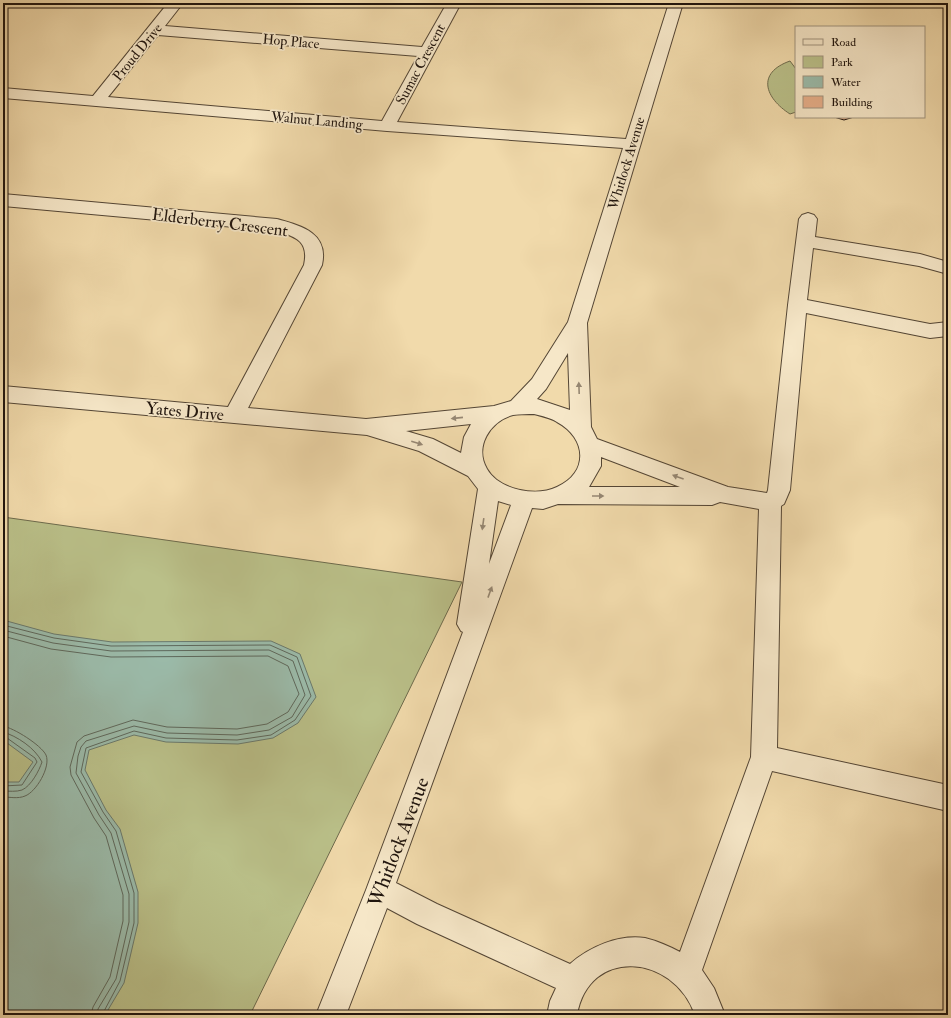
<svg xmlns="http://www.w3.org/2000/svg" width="951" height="1018" viewBox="0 0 951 1018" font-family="'IM FELL Double Pica',serif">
<rect width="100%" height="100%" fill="#f1daab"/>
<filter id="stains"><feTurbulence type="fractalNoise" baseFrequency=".005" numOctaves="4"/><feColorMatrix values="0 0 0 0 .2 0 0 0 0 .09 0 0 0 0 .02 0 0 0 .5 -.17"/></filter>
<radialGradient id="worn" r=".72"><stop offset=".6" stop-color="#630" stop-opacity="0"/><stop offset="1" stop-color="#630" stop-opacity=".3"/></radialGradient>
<!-- green -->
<path fill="#bac089" stroke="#6d6a4c" d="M790 61 796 69V112L790 114C765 98 756 73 790 61Z
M3 517 462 582 250 1015H3Z"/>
<!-- water -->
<path fill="#9bbbaa" stroke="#6a796c" d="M3 620 54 634 112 642 271 641 300 654 316 697 298 723 273 738 238 744 166 742 134 735 89 750 85 770 106 810 120 829 138 892V923L124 983 105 1015H3V782H19L33 762 3 740Z"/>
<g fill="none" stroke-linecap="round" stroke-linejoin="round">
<!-- shore -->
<path stroke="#5e685c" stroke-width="1" d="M3 625 54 638 111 646 270 645 297 657 311 696 295 720 271 735 237 740 166 738 134 731 86 748 81 772 103 812 116 831 134 893V923L120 981 102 1015
M3 630 53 643 111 651 269 650 293 661 305 695 292 717 269 730 237 735 167 733 134 726 86 741 81 747 78 756 76 773 99 815 111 833 129 894V922L116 979 98 1009 97 1015
M3 636 51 649 111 657 268 656 288 666 299 694 288 712 267 724 237 729 167 727 133 720 84 736 77 742 70 767 71 775 94 818 106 836 123 895V921L110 977 93 1007 91 1015
M3 726C14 728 41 745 46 755 51 767 36 792 25 796 18 799 10 797 3 797
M3 732C17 736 35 748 42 762 39 771 31 786 22 790 16 792 9 791 3 791
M3 737 7 738 35 758 37 762 22 785 3 786"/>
</g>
<!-- building -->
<path fill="#e6ae89" stroke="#20150e" d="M834 117H854L844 120Z"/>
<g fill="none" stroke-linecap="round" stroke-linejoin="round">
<defs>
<path id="minor" d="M168 3H183L165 26 422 47 447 3H461L397 122 626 139 669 3H683L587 323 591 427 597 439 728 487 767 493 768 490 788 305 799 219 802 215 808 213 814 215 817 219 815 237 920 254 948 262V274L919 266 813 248 807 300 930 324 948 322V336L930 338 806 313 790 490 784 504 781 506 777 748 948 785V811L772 771 702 970 714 988 725 1015H695C674 954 589 946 577 1015H547L550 1001 556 988 417 924 387 908 346 1015H316L366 890 463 632 461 631 457 624 478 489 468 476 419 451 367 435 3 402V386L228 407 304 265C309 242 297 237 277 231L3 206V194L277 219C302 226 329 233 322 265L248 408 366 419 494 406 511 401 532 379 568 322 623 148 387 131 3 98V88L93 96ZM158 35 418 56 382 121 108 97ZM568 353 570 410 537 399 546 389ZM534 414C542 416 551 418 557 422 587 438 589 473 557 487 536 497 499 490 487 469 474 447 490 421 513 415 520 414 528 414 534 414ZM471 424 464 437 461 453 433 439 406 431ZM601 457 680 487H589L601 466ZM498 501 511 505 489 564ZM720 502 759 509 751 757 680 952C669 946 657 941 645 938 619 934 589 947 570 964L437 904 396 883 532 508 543 509 558 504 712 505Z"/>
</defs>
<!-- minor casing -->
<use href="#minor" stroke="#544635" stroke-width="2"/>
<!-- minor -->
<use href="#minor" fill="#f6e7c8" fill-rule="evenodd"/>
</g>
<!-- one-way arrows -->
<defs><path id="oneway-solid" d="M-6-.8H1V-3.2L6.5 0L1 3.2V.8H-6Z"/></defs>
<g fill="#968874">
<use href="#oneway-solid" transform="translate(579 388) rotate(-92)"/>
<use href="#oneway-solid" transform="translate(457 418) rotate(174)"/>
<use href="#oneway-solid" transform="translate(417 443) rotate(17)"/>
<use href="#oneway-solid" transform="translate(678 477) rotate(-160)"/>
<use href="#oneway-solid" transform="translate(598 496)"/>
<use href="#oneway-solid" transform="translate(483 524) rotate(98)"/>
<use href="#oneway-solid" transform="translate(490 592) rotate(-70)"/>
</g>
<g text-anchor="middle" stroke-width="3.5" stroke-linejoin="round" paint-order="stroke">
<!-- far-street labels -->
<g font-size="14" fill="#20150e" stroke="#f6e7c8">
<text transform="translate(291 41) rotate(5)" y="5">Hop Place</text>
<text transform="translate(137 52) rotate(-51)" y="5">Proud Drive</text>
<text transform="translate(420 64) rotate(-62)" y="5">Sumac Crescent</text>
<text transform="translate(317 120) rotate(5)" y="5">Walnut Landing</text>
<text transform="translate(626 163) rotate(-73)" y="5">Whitlock Avenue</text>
</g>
<!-- street labels -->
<g font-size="17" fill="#20150e" stroke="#f6e7c8">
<text transform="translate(220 222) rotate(7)" y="6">Elderberry Crescent</text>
<text transform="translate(185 411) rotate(5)" y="6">Yates Drive</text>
</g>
<!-- near-street labels -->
<g font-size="20" fill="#20150e" stroke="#f6e7c8">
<text transform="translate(398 842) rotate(-69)" y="7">Whitlock Avenue</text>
</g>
</g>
<!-- margin -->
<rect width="951" height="1018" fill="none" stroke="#f1daab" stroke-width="16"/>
<rect x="4" y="4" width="943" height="1010" fill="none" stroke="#20150e" stroke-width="2"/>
<rect x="8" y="8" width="935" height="1002" fill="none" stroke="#20150e"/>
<!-- legend -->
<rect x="795" y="26" width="130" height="92" fill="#f6e7c8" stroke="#a0937e"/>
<rect x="803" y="39" width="20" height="6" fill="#f6e7c8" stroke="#a0937e"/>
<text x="831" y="46" font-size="12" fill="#20150e">Road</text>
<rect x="803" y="56" width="20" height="12" fill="#bac089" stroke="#a0937e"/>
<text x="831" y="66" font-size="12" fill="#20150e">Park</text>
<rect x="803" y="76" width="20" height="12" fill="#9bbbaa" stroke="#a0937e"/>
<text x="831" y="86" font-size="12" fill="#20150e">Water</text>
<rect x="803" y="96" width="20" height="12" fill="#e6ae89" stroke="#a0937e"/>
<text x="831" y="106" font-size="12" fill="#20150e">Building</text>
<rect width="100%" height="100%" filter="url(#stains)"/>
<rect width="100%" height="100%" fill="url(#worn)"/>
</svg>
